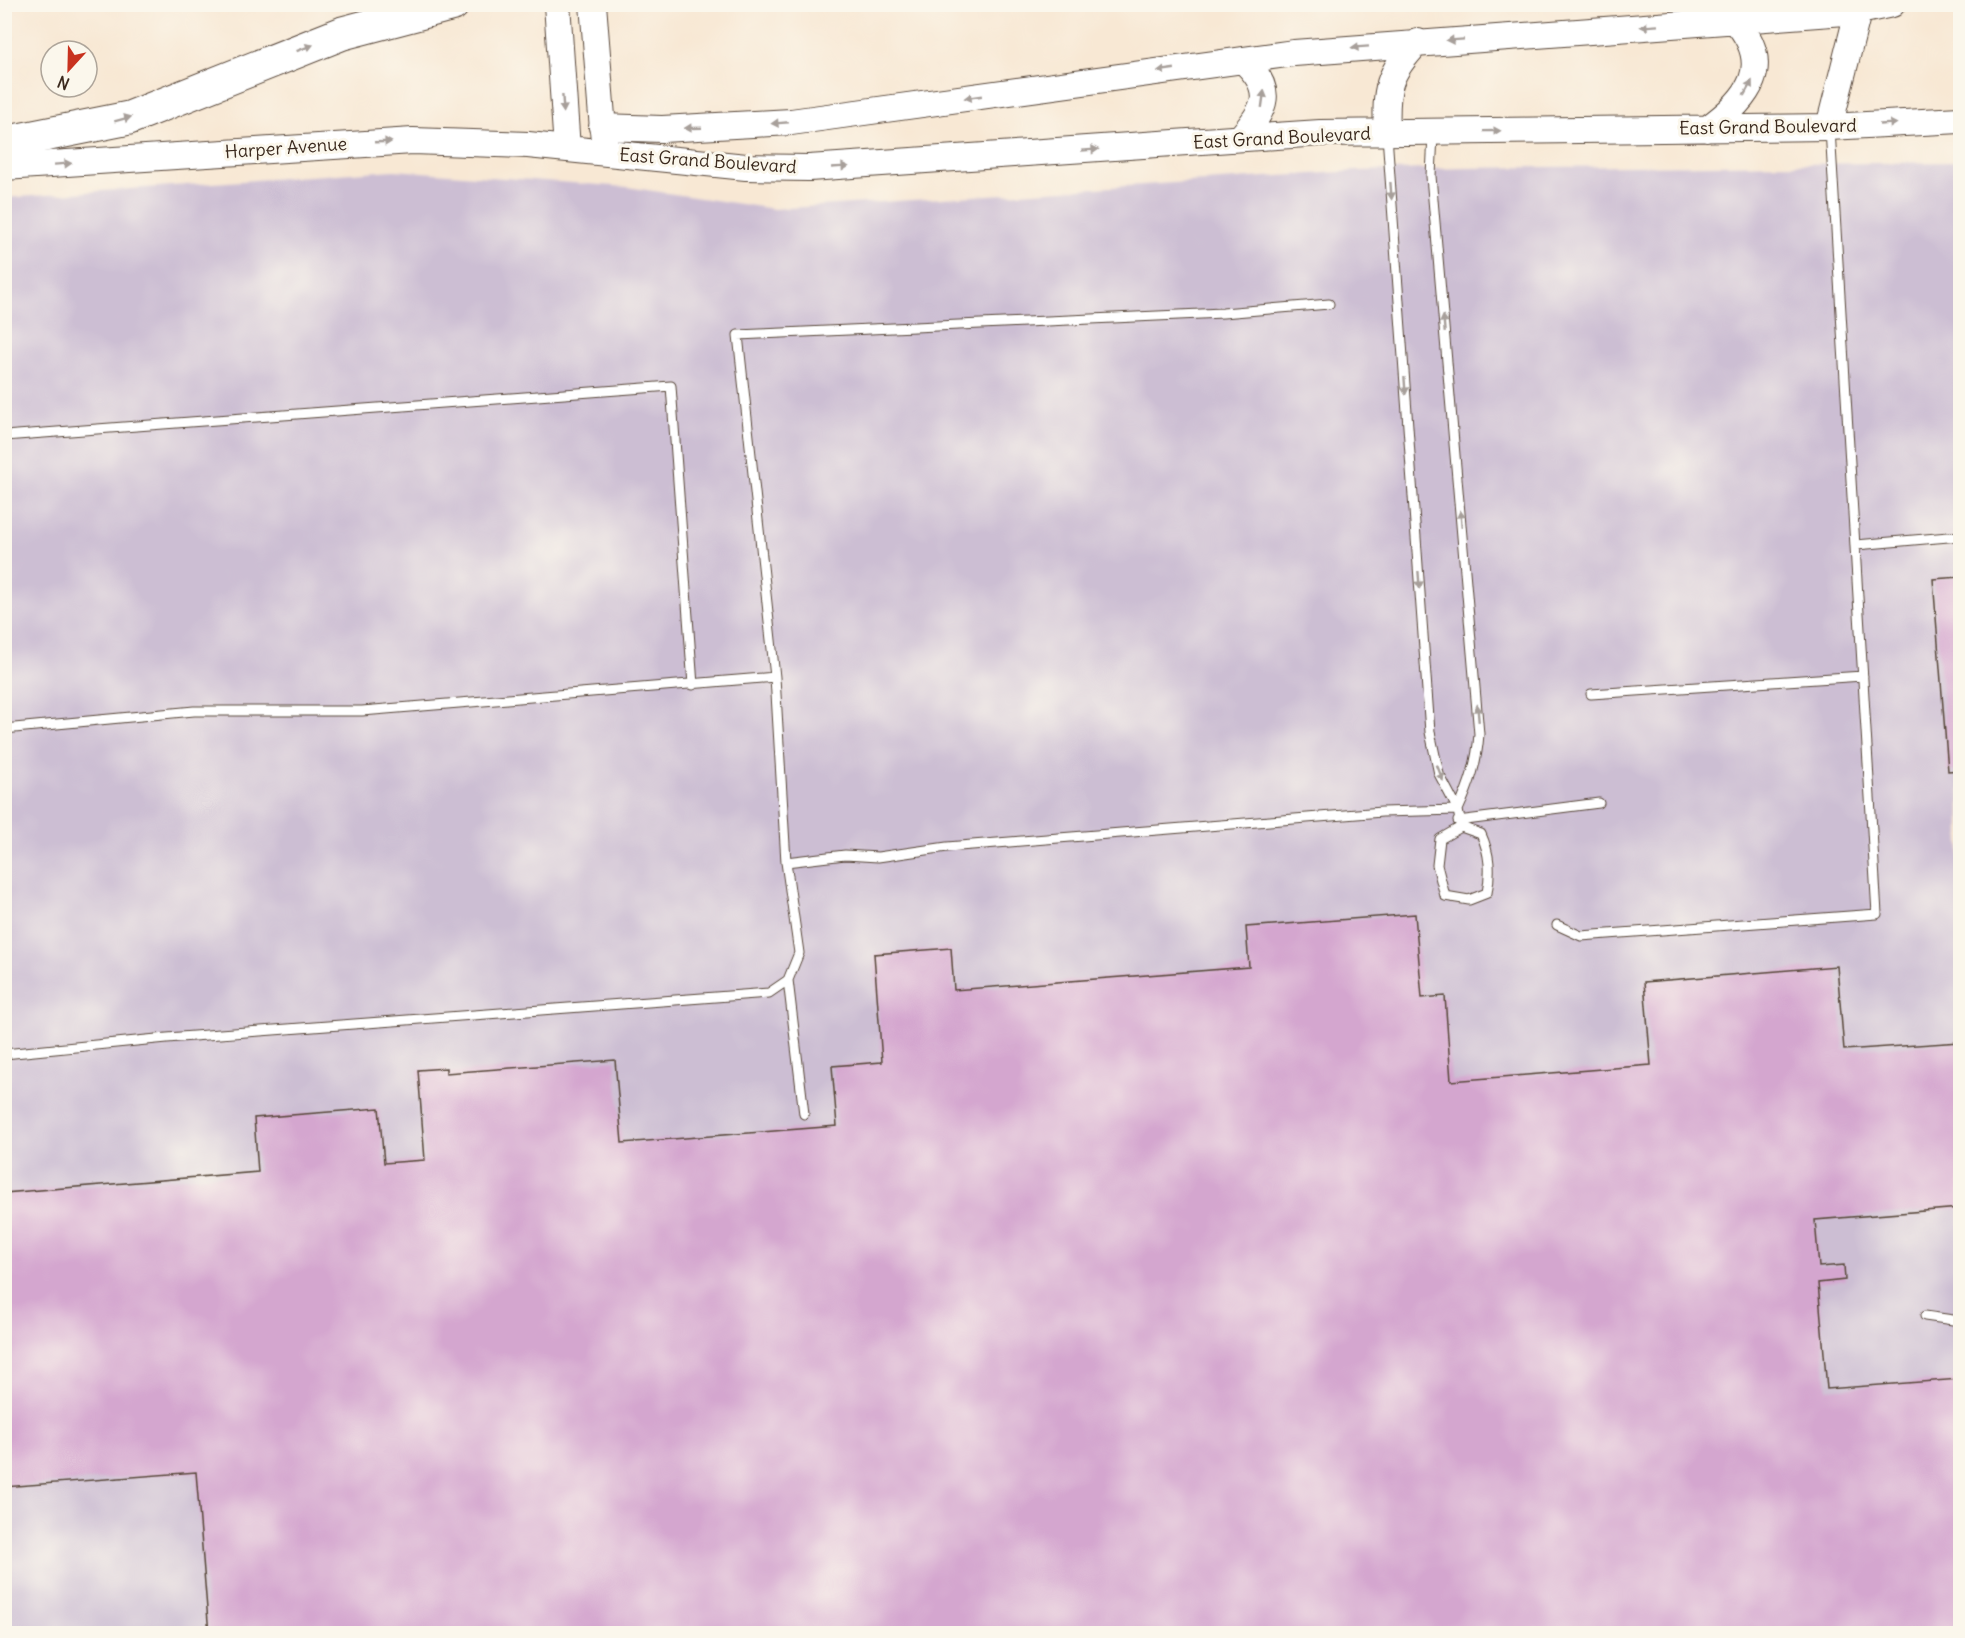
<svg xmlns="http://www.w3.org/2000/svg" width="1965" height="1638" viewBox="0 0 1965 1638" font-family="Delius,sans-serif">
<rect width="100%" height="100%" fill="#fbf7ec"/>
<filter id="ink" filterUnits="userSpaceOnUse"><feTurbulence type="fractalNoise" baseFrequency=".0167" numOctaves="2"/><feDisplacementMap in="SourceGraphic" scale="12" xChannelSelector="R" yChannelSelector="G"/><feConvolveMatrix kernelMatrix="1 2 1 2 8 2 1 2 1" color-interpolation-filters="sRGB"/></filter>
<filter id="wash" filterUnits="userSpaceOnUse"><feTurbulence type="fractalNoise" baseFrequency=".008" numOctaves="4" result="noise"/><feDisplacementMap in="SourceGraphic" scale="24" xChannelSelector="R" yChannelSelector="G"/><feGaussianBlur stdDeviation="1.35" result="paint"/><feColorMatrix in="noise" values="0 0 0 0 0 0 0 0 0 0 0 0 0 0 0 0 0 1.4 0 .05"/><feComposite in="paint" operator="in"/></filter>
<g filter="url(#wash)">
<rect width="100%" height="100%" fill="#f8e8d4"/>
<!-- industrial -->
<path fill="#ccbed3" d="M1960 162V1633L5 1634V198L394 170 627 187 774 209 1357 171 1467 168Z"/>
<g id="blocks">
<!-- building -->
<path fill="#d4a6cf" d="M1960 577V770L1948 771 1933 579Z
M1415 914 1422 998 1445 996 1451 1081 1651 1065 1644 982 1813 968 1837 966 1844 1050 1960 1042V1208L1815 1220 1819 1267 1844 1265 1845 1280 1818 1283 1827 1389 1960 1379V1634H209L196 1472 4 1487V1193L258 1172 254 1118 379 1108 384 1163 425 1160 418 1070 446 1068V1073L615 1060 622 1143 837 1126 832 1066 882 1062 874 954 951 948 954 990 1249 967 1246 927Z"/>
</g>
</g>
<g filter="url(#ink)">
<use href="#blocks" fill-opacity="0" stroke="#574639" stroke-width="1.5"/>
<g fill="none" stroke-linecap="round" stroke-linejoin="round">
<defs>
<path id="lane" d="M1433 134 1431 176 1479 734C1477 762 1470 784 1458 810
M1387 135 1430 732 1439 774 1458 810
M4 436 671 386 693 685
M1856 545 1960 536
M775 677 738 335 1223 313 1329 304
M1591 694 1863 676
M4 729 194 711H362L775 677 786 862
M1458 821 1599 803
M1461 827 1481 834C1490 854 1491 871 1487 893L1469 900 1445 896 1437 865 1440 839Z
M1557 925 1581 936 1877 914 1830 129
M788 980 804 1114
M4 1054 167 1038 769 993 788 980 799 953 786 862 845 855 878 857 947 847 1382 812 1458 810 1461 827
M1925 1316 1960 1321"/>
<path id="secondary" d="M557 4 567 149
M593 4 604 142
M602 127 662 129 791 122 1294 53 1859 11 1892 4
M1829 127 1860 4
M1707 129C1749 99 1775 66 1735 20
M1387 133C1385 89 1387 74 1418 42
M1240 138C1267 108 1275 90 1243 60
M4 167 413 141 528 145 746 167 809 168 1320 133 1829 127 1960 120"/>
<path id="highway" d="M4 143 129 118 343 33 453 4"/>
</defs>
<!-- lane casing -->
<use href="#lane" stroke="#574639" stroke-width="11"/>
<!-- secondary casing -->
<use href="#secondary" stroke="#574639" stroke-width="28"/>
<!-- highway casing -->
<use href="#highway" stroke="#574639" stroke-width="35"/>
<!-- lane -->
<use href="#lane" stroke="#fff" stroke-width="9"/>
<!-- secondary -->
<use href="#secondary" stroke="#fff" stroke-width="26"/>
<!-- highway -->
<use href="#highway" stroke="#fff" stroke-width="33"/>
</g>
<!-- one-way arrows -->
<defs><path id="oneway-solid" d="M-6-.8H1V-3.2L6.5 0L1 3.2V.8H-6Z" transform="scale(1.5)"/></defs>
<g fill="#a79f9a">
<use href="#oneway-solid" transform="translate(1649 26) rotate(176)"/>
<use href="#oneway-solid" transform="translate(1455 40) rotate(176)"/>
<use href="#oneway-solid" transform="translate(1360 47) rotate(176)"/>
<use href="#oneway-solid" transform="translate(305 48) rotate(-21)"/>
<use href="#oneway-solid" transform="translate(1166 70) rotate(172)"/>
<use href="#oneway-solid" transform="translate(1748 88) rotate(-61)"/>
<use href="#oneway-solid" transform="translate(973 97) rotate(172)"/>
<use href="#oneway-solid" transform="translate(1263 99) rotate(-82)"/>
<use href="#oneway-solid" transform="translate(563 104) rotate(86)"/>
<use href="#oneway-solid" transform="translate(123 119) rotate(-15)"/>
<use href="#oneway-solid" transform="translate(780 123) rotate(175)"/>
<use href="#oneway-solid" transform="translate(1888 124) rotate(-3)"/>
<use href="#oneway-solid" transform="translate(693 128) rotate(178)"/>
<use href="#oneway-solid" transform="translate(1492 131) rotate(-1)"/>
<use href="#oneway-solid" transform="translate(383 142) rotate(-2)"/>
<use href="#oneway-solid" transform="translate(1090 150) rotate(-4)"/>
<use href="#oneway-solid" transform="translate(63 164) rotate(-4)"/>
<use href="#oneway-solid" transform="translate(840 167) rotate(-3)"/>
<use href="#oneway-solid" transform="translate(1391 191) rotate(86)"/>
<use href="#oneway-solid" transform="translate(1444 324) rotate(-95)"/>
<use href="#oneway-solid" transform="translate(1405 386) rotate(86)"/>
<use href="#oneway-solid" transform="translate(1461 519) rotate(-95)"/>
<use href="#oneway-solid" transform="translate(1419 580) rotate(86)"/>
<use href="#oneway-solid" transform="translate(1478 713) rotate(-95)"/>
<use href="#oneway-solid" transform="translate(1440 773) rotate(69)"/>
</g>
</g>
<g text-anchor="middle" stroke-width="6" stroke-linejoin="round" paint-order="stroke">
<!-- street labels -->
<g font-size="18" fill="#3b2a1e" stroke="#fbf7ec">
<text transform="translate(1768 127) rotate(-1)" y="6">East Grand Boulevard</text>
<text transform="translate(1282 138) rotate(-3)" y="6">East Grand Boulevard</text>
<text transform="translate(286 148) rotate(-4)" y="6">Harper Avenue</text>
<text transform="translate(708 161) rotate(4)" y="6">East Grand Boulevard</text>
</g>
</g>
<!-- margin -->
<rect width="1965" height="1638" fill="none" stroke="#fbf7ec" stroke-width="24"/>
<!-- north arrow -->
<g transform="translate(69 69) rotate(202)"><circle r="28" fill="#fbf7ec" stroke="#aea59a" stroke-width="1.5"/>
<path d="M0-4.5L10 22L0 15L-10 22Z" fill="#c8321e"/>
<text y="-9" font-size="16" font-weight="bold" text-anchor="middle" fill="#3b2a1e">N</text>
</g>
</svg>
